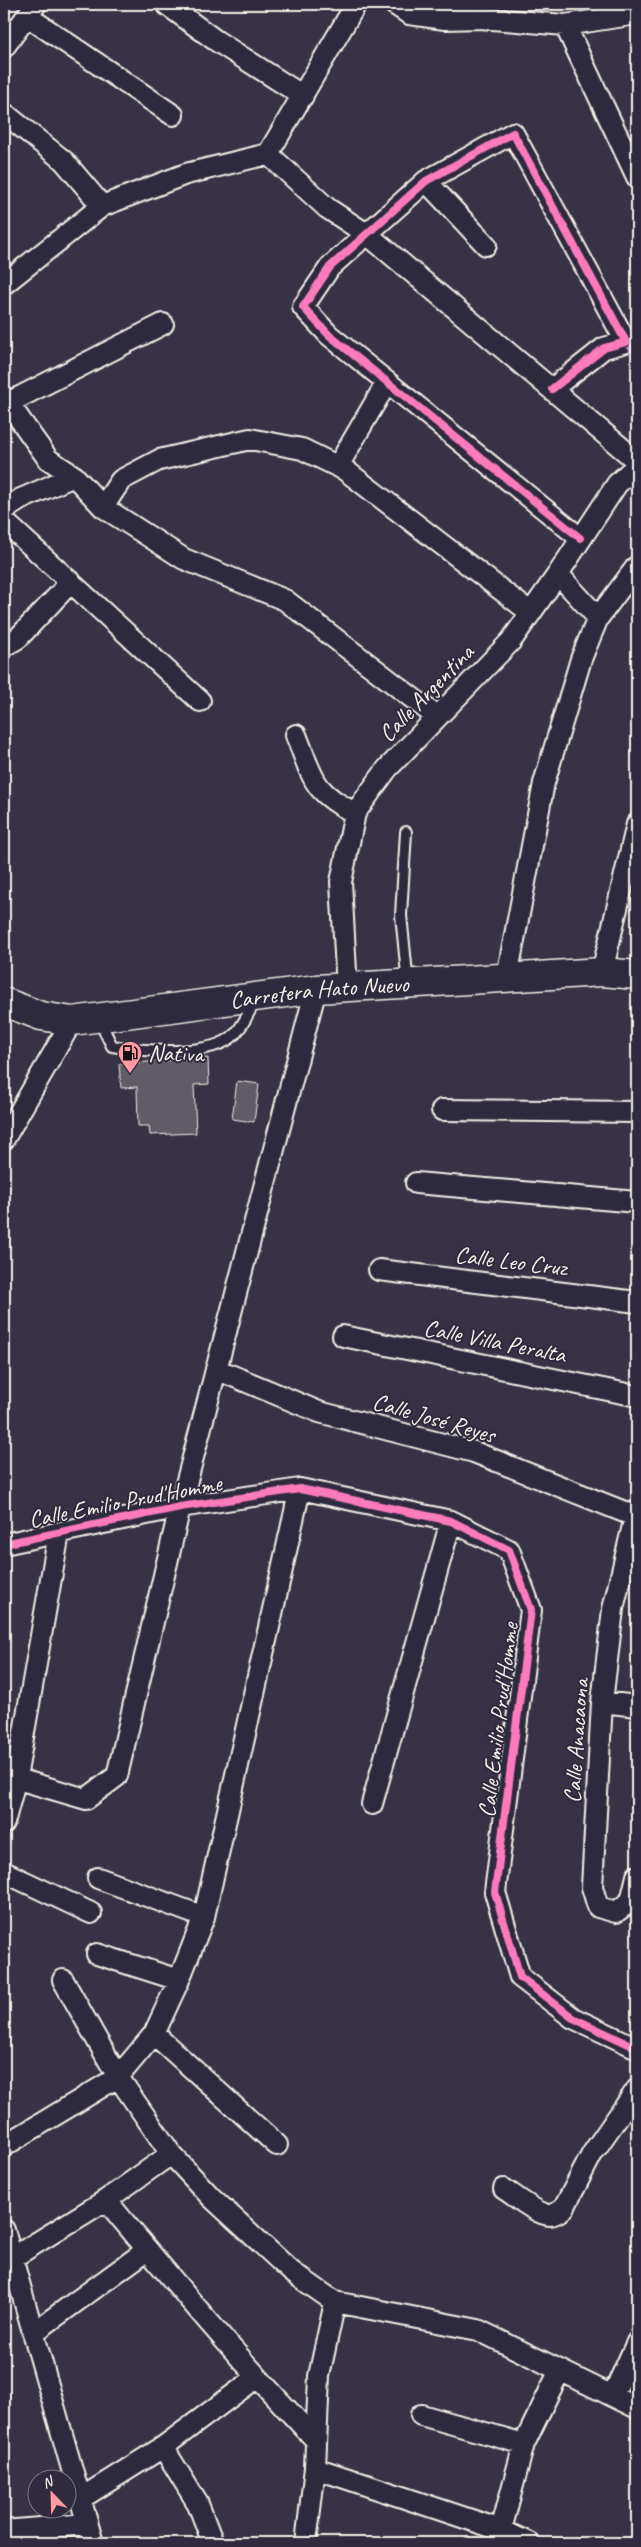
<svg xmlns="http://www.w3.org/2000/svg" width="641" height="2547" viewBox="0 0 641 2547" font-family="Caveat,sans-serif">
<rect width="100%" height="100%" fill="#373244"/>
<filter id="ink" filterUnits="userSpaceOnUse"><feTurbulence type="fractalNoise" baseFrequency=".02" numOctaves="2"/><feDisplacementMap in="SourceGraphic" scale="10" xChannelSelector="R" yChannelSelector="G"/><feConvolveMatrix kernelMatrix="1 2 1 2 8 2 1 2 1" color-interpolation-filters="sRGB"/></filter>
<g filter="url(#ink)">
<!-- building -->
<path fill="#5f5c67" stroke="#f4f1e8" d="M208 1058 209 1084 194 1085 196 1133 150 1135 149 1126H138L137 1087 121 1088 119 1064Z
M237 1081 259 1084 254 1122 232 1119Z"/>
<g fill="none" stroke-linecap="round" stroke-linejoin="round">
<defs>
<path id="lane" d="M406 832 401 915 408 984
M99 1020 112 1046C142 1051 213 1058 235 1034 244 1025 249 1011 255 1001"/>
<path id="street" d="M166 4 215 40 303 96
M356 4 268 154 327 208 368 235 637 461
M394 4 409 14 445 19 480 18 565 25 637 14
M27 16 173 115
M565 25 637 177
M4 47 36 4
M4 113 64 161 102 206
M426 181 486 245
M4 284 102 206 186 174 268 154
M552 389 604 348 626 342 513 133 426 181 330 267 303 307 329 335 580 538
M4 397 48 459 74 476 103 507 184 559 285 600 437 717
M4 405 163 324
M338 466 387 382
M103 507 121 480 159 460 250 439 302 449 345 470 531 613
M4 510 21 499 74 476
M4 521 200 701
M598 618 637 566
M4 646 18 638 71 582
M296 735C313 777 311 791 355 813
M602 972 637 824
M507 977 544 783 581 659 598 618 558 574
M347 989 341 882 355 813 387 769 511 641 558 574 617 484 637 465
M442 1110 637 1112
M4 1139 72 1021
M416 1183 637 1202
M379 1270 637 1302
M343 1336 637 1396
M216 1369 319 1412 474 1452 637 1517
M635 1517 613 1609 602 1702 592 1887 598 1907 616 1912 631 1901 637 1876
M4 1544 180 1507 300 1489 451 1521 509 1550 531 1610 495 1892 520 1977 573 2018 637 2048
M602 1702 637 1706
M4 1775 86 1799 117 1776 180 1507 316 989
M372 1804 451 1521
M4 1823 16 1778 59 1533
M4 1872 91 1913
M98 1878 204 1917
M97 1954 179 1980
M63 1980 118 2077 171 2154 211 2197 292 2272 335 2302 478 2330 637 2408
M154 2034 277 2145
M4 2146 118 2077 154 2034 179 1980 204 1917 300 1489
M504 2189C514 2195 538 2215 550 2215 555 2215 560 2211 564 2208L592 2154 637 2089
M106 2200C174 2282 242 2363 316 2440
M4 2230 93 2543
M12 2258 106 2200 171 2154
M33 2333 147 2250
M613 2395 637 2342
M421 2415 524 2444
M163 2447 198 2504 213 2543
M315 2468 501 2530 529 2543
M80 2499 163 2447 256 2378
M501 2530 524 2444 560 2370
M4 2531 87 2524
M306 2543 315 2468 319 2376 335 2302"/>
<g id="secondary">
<path id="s1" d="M4 1002 41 1016 72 1021 316 989 602 972 637 975"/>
</g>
</defs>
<!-- lane casing -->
<use href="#lane" stroke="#f4f1e8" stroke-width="14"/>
<!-- street casing -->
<use href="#street" stroke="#f4f1e8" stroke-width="24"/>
<!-- secondary casing -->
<use href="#secondary" stroke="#f4f1e8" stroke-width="31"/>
<!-- lane -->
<use href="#lane" stroke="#2f2a3d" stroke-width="10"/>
<!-- street -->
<use href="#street" stroke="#2f2a3d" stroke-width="20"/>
<!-- secondary -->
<use href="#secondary" stroke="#2f2a3d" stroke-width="28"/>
<!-- quiet -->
<path stroke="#ce8fe9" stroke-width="6" stroke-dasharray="12 6" stroke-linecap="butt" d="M626 342 637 355"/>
<defs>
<path id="cycleway" d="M552 389 604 348 626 342 513 133 426 181 330 267 303 307 329 335 580 538
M4 1544 180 1507 300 1489 451 1521 509 1550 531 1610 495 1892 520 1977 573 2018 637 2048"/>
</defs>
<!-- cycleway casing -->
<use href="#cycleway" stroke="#2f2a3d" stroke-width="11"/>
<!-- cycleway -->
<use href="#cycleway" stroke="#fd7abc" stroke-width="8"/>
</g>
</g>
<!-- icons -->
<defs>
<symbol id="fuel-pin" viewBox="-11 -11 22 30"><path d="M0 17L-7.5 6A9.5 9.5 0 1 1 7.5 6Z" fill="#ff9aa2" stroke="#2f2a3d"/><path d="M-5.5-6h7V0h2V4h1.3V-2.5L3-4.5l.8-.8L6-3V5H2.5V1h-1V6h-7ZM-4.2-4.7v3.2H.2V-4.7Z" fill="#111"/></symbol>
</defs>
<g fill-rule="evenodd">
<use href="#fuel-pin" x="116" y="1039" width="28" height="38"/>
</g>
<g text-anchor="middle" stroke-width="4" stroke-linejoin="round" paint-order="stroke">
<!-- street labels -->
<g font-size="24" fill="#f4f1e8" stroke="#2f2a3d">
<text transform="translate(426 693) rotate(-46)" y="8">Calle Argentina</text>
<text dy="8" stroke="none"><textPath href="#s1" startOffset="320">Carretera Hato Nuevo</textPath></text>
<text transform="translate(511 1261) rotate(7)" y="8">Calle Leo Cruz</text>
<text transform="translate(495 1341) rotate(11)" y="8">Calle Villa Peralta</text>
<text transform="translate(434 1418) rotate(16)" y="8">Calle José Reyes</text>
<text transform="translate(125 1501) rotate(-11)" y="8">Calle Emilio Prud'Homme</text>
<text transform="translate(498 1720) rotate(-83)" y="8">Calle Emilio Prud'Homme</text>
<text transform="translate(576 1741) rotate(-86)" y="8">Calle Anacaona</text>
</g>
<!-- poi labels -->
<g font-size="24" fill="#f4f1e8" stroke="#2f2a3d" text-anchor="start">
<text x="148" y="1061">Nativa</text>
</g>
</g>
<!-- margin -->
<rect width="641" height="2547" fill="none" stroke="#2f2a3d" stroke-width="20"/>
<rect x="10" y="10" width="621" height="2527" fill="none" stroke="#f4f1e8" stroke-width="2" filter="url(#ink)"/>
<!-- north arrow -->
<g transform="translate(52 2494) rotate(337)"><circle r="24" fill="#2f2a3d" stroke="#7e7a81"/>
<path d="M0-4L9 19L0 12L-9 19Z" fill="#ff9aa2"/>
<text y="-8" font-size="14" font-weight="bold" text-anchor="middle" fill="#f4f1e8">N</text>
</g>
</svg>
